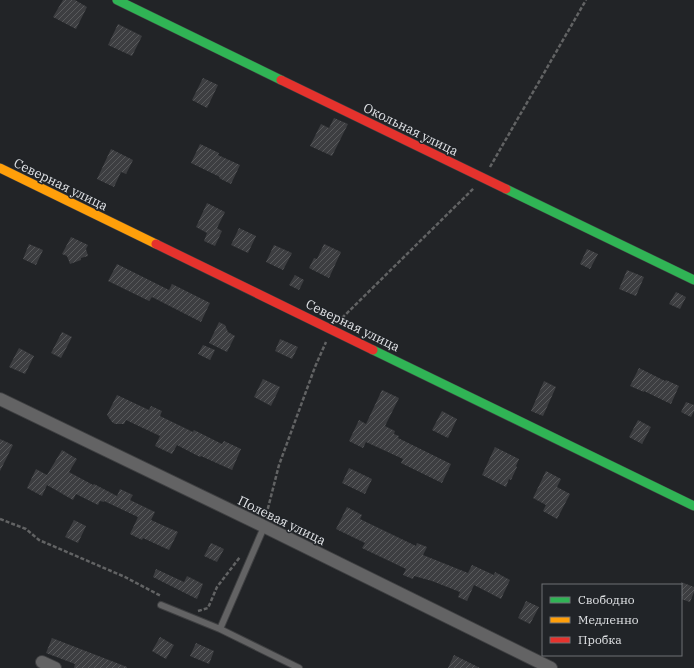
<svg xmlns="http://www.w3.org/2000/svg" width="694" height="668" viewBox="0 0 694 668" font-family="'IBM Plex Serif',serif">
<defs>
<pattern id="building-hatch" width="6" height="6" patternUnits="userSpaceOnUse"><rect width="6" height="6" fill="#3d3e41"/><path d="M-1 1l2-2M0 6l6-6M5 7l2-2" fill="none" stroke="#595a5c"/></pattern>
</defs>
<rect width="100%" height="100%" fill="#222427"/>
<!-- building -->
<path fill="url(#building-hatch)" d="M63 0H75L87 7 76 29 53 17Z
M118 24 142 36 132 56 108 45Z
M203 78 218 85 207 108 192 100Z
M334 118 348 124 332 156 310 146 321 124 329 128Z
M200 144 219 153 218 155 240 165 231 184 219 178 220 177 191 163Z
M111 149 133 160 126 174 121 172 114 187 97 179Z
M207 203 225 212 217 228 222 231 215 246 204 241 207 233 196 227Z
M239 228 256 236 248 253 231 245Z
M71 237 88 245 86 249 88 256 81 258V260L70 264 67 256 62 254Z
M29 244 43 250 36 265 23 259Z
M324 244 341 252 329 278 309 268 314 258 317 259Z
M274 245 292 253 283 270 266 262Z
M587 249 598 254 590 269 580 264Z
M117 264 169 290 172 284 210 303 201 322 152 297 149 301 108 281Z
M627 270 644 277 636 296 619 289Z
M295 275 304 280 299 290 289 285Z
M676 292 686 297 680 309 669 304Z
M219 322 225 325 228 332 235 336 227 352 209 343Z
M62 332 72 337 61 358 51 353Z
M280 339 298 347 292 359 275 351Z
M203 345 215 350 210 360 198 354Z
M19 348 34 356 25 374 9 367Z
M639 368 665 381 666 380 679 386 671 404 644 391V392L630 386Z
M263 379 280 387 271 406 254 397Z
M544 381 556 387 543 416 531 411Z
M382 390 399 398 385 426 395 431 394 434 399 436 398 438 451 464 442 483 401 463 403 459 366 442 363 448 349 441 359 420 366 424Z
M117 395 149 410 151 406 162 411 160 416 193 432 194 430 222 444 224 441 241 449 232 470 201 456 200 457 177 445 172 454 155 446 160 436 126 420 124 424H115L112 422 107 415Z
M686 402 694 405V411L691 417 681 412Z
M442 411 457 419 448 438 432 430Z
M638 420 651 427 642 444 629 437Z
M0 439 13 445 0 471Z
M495 447 519 459 516 466 517 467 511 480 509 479 506 487 482 475Z
M62 450 77 459 69 472 93 485 94 484 117 496 120 489 133 495 130 500 155 512 151 520 178 532 169 550 143 538 142 540 130 534 138 517 104 501V502L100 501 98 505 76 494 73 500 47 485 42 496 27 488 36 469 47 475Z
M349 468 372 479 365 494 342 483Z
M546 471 561 479 557 487 570 494 557 519 543 511 546 505 533 498Z
M347 507 362 515 360 519 416 546 417 543 427 547 423 555 468 573 472 565 494 575 495 572 510 580 501 599 474 585 467 601 458 597 460 592 432 581 414 576 413 579 403 575 406 569 362 548 365 543 336 529Z
M74 520 86 526 78 543 65 537Z
M211 543 224 549 217 562 204 556Z
M156 569 184 582 187 576 203 584 197 599 153 577Z
M681 582 694 587V592L690 602 681 599Z
M526 601 539 607 530 624 518 618Z
M160 637 174 645 166 659 152 651Z
M52 638 127 667V668H74L75 664 46 653Z
M196 643 214 651 209 664 190 656Z
M454 655 480 668H448Z"/>
<g fill="none" stroke-linecap="round" stroke-linejoin="round">
<defs>
<path id="lane" d="M264 527 220 629 299 668
M161 605 220 629"/>
<path id="street" d="M0 399 255 522 551 668
M42 662 55 668"/>
<path id="fast" d="M117 0 281 80
M506 189 694 280
M373 350 694 506"/>
<path id="slow" d="M0 168 156 244"/>
<path id="jam" d="M281 80 506 189
M156 244 373 350"/>
</defs>
<!-- lane casing -->
<use href="#lane" stroke="#3e3f41" stroke-width="8"/>
<!-- street casing -->
<use href="#street" stroke="#3e3f41" stroke-width="14"/>
<!-- fast casing -->
<use href="#fast" stroke="#3e3f41" stroke-width="10"/>
<!-- slow casing -->
<use href="#slow" stroke="#3e3f41" stroke-width="10"/>
<!-- jam casing -->
<use href="#jam" stroke="#3e3f41" stroke-width="10"/>
<!-- path -->
<path stroke="#626364" stroke-width="2.5" stroke-dasharray="4 2" stroke-linecap="butt" d="M490 167 586 0
M342 318 474 188
M265 514 267 512 279 465 315 367 326 342
M0 519 26 529 39 540 125 577 161 596
M198 611 208 608 217 587 240 557"/>
<!-- lane -->
<use href="#lane" stroke="#636364" stroke-width="6"/>
<!-- street -->
<use href="#street" stroke="#636364" stroke-width="12"/>
<!-- fast -->
<use href="#fast" stroke="#30b455" stroke-width="9"/>
<!-- slow -->
<use href="#slow" stroke="#ff9f0a" stroke-width="9"/>
<!-- jam -->
<use href="#jam" stroke="#e5322d" stroke-width="9"/>
</g>
<g text-anchor="middle" stroke-width="3" stroke-linejoin="round" paint-order="stroke">
<!-- street labels -->
<g font-size="13" fill="#e1e3e6" stroke="#212428">
<text transform="translate(411 129) rotate(26)" y="5">Окольная улица</text>
<text transform="translate(61 184) rotate(26)" y="5">Северная улица</text>
<text transform="translate(353 325) rotate(26)" y="5">Северная улица</text>
<text transform="translate(282 520) rotate(26)" y="5">Полевая улица</text>
</g>
</g>
<!-- legend -->
<rect x="542" y="584" width="140" height="72" fill="#212428" stroke="#6e7074"/>
<rect x="550" y="597" width="20" height="6" fill="#30b455" stroke="#6e7074"/>
<text x="578" y="604" font-size="12" fill="#e1e3e6">Свободно</text>
<rect x="550" y="617" width="20" height="6" fill="#ff9f0a" stroke="#6e7074"/>
<text x="578" y="624" font-size="12" fill="#e1e3e6">Медленно</text>
<rect x="550" y="637" width="20" height="6" fill="#e5322d" stroke="#6e7074"/>
<text x="578" y="644" font-size="12" fill="#e1e3e6">Пробка</text>
</svg>
